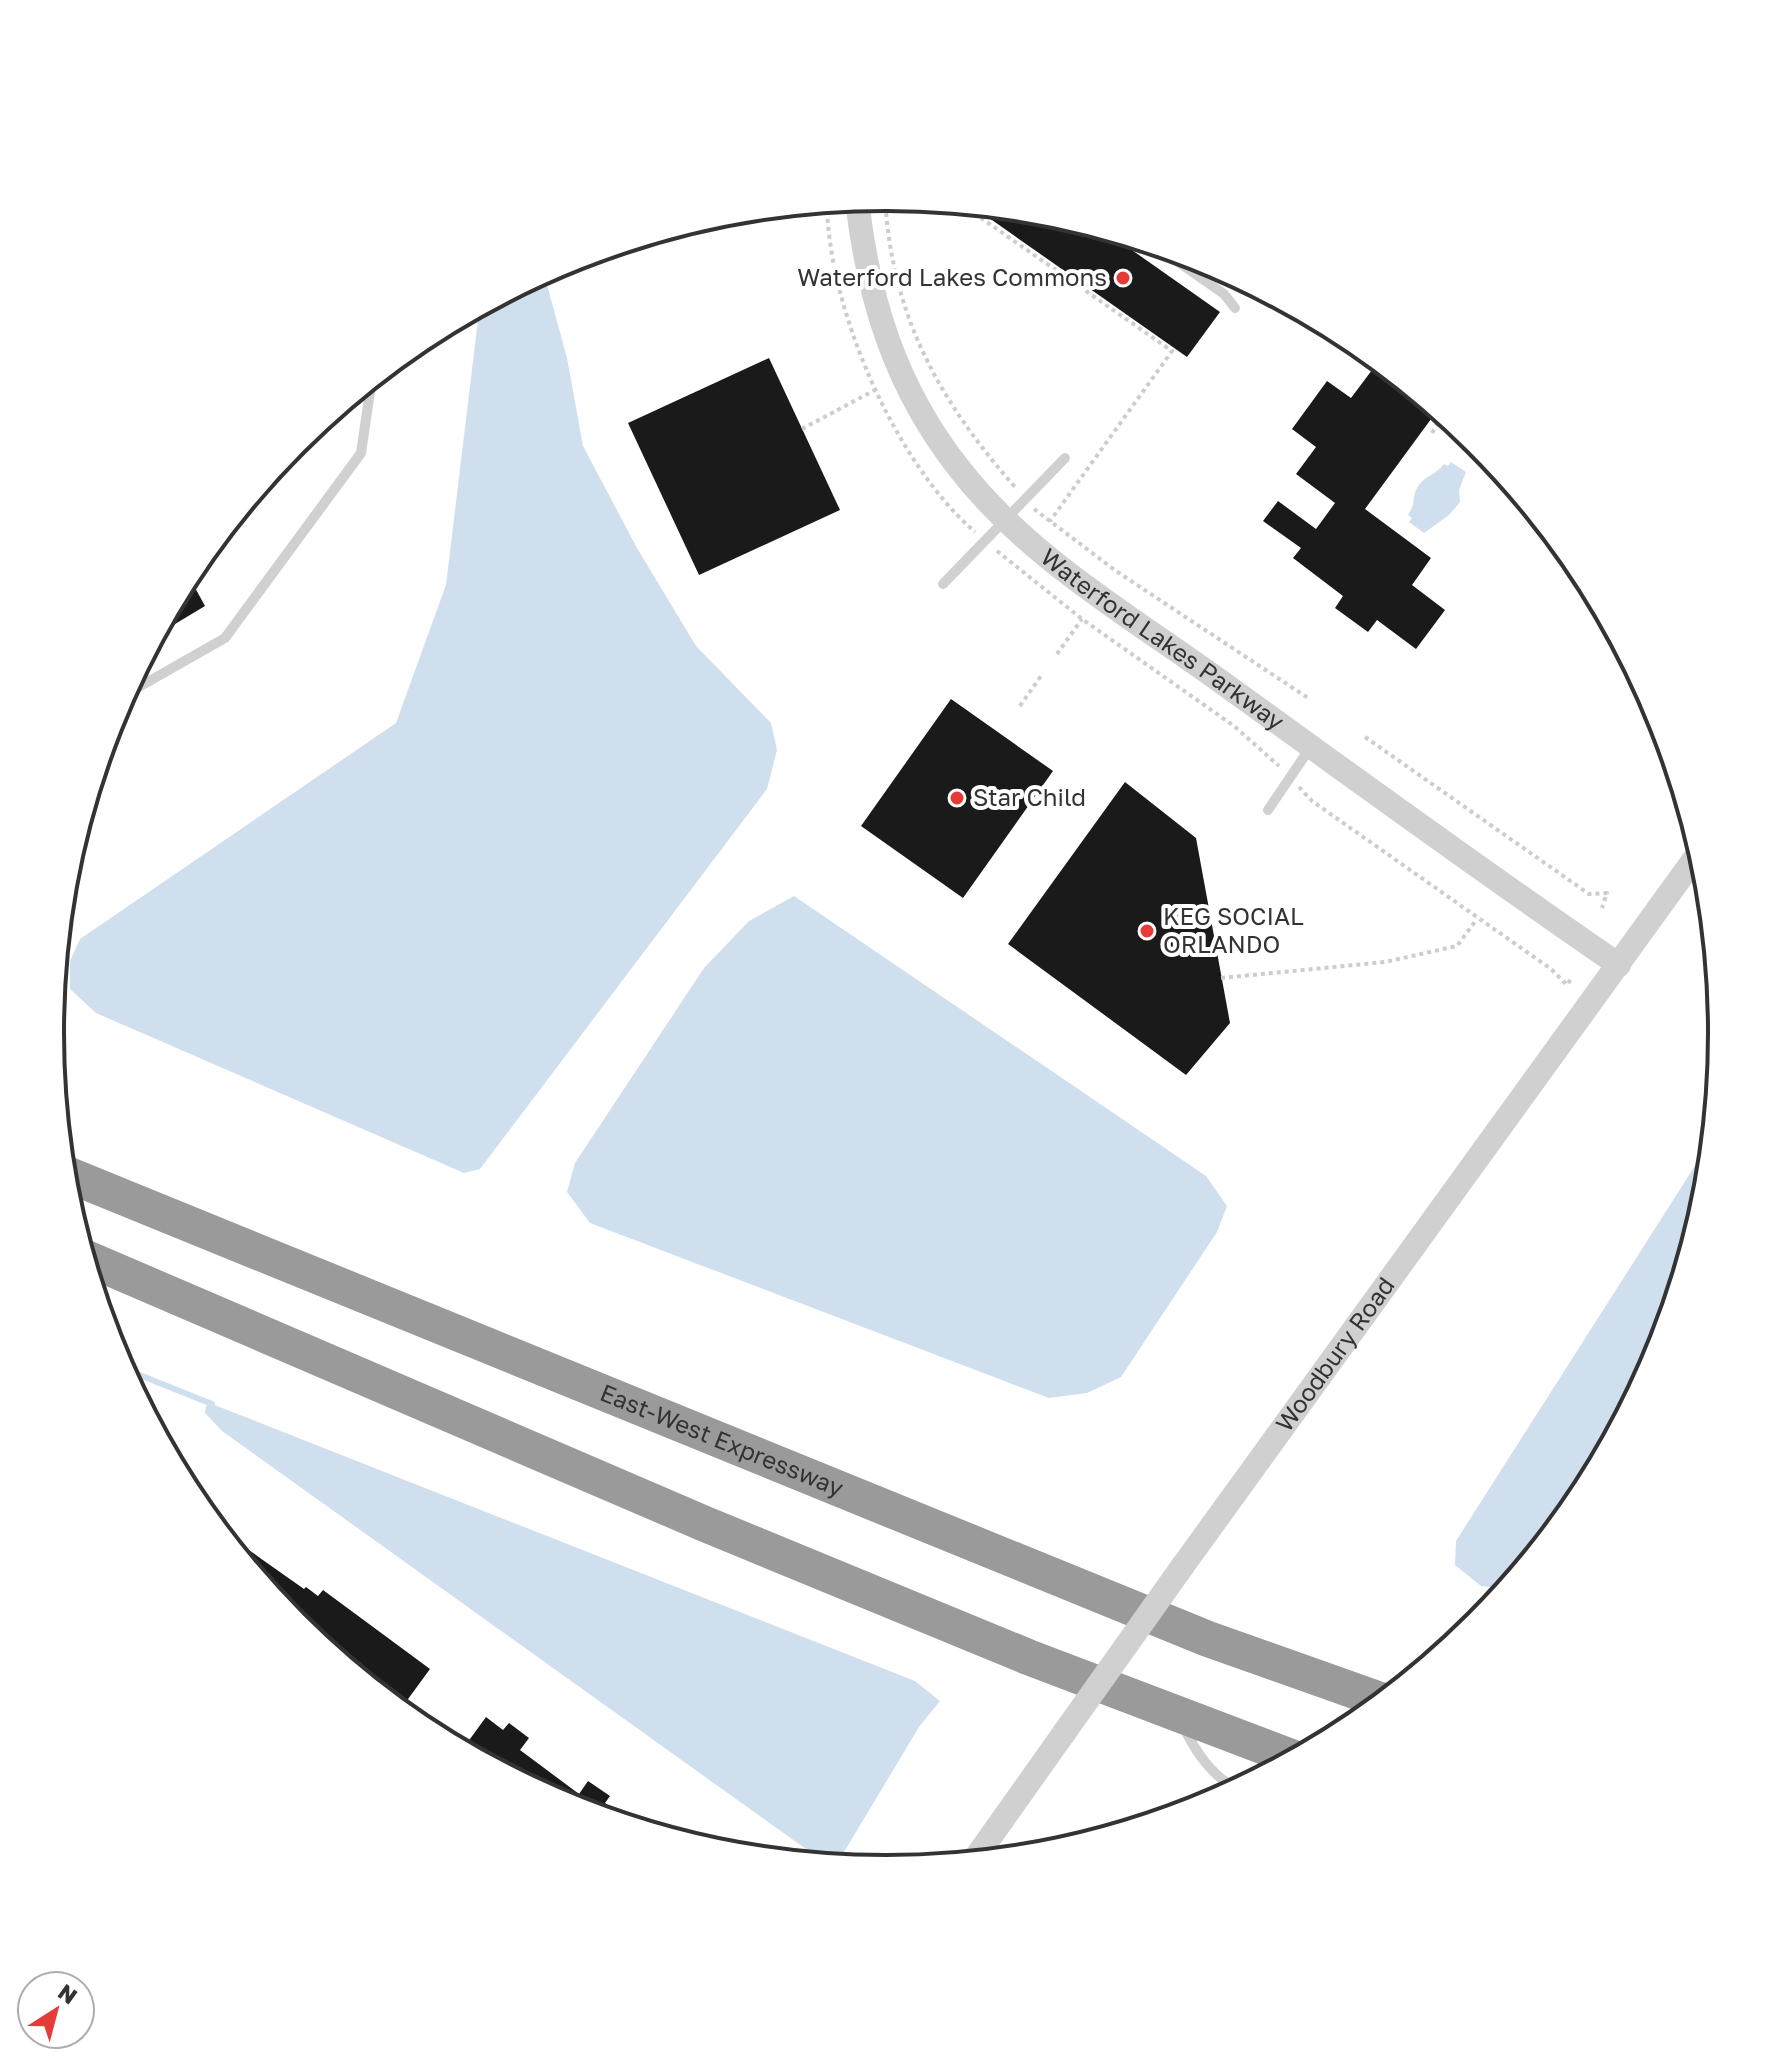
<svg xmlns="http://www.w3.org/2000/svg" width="1772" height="2066" viewBox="0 0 1772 2066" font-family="'Golos Text',sans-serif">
<rect width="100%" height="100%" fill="#fff"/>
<!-- water -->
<path fill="#cfdfee" d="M538 275 546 281 567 358 583 446 637 548 696 646 771 723 777 750 767 789 480 1169 464 1173 96 1013 70 989V961L80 939 396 723 446 585 478 320 488 303Z
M1451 462 1466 472 1459 490 1460 502 1449 515 1424 533 1409 522 1412 518 1408 515C1417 502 1411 495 1419 485 1427 474 1435 476 1444 464L1448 466Z
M794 896 1206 1176 1227 1206 1217 1232 1121 1377 1087 1393 1049 1398 590 1223 567 1192 575 1163 704 968 749 921Z
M1712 1139 1706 1197 1658 1353 1581 1498 1506 1589 1481 1586 1455 1565 1456 1541Z
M212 1404 915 1681 940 1701 919 1727 841 1857 834 1862H824L222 1431 205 1413 206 1406Z"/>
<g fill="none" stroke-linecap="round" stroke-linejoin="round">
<!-- stream -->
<path stroke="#cfdfee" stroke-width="6" d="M122 1368 212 1404"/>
</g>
<!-- building -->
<path fill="#1a1a1a" d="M972 206 1050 213 1102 229 1220 312 1187 357Z
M769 358 840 510 699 575 628 423Z
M1372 370 1434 415 1365 509 1431 558 1412 585 1445 610 1416 649 1377 620 1368 632 1335 608 1343 596 1293 558 1301 548 1263 521 1278 501 1316 529 1335 503 1296 474 1316 447 1292 429 1327 381 1351 398Z
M188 575 205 606 155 636Z
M951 699 1053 771 963 898 861 826Z
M1125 782 1196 838 1230 1023 1186 1075 1008 944Z
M229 1536 304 1589 306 1587 318 1596 323 1590 430 1669 400 1710 295 1624 226 1540Z
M486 1717 503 1730 509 1723 529 1738 520 1750 579 1794 588 1781 610 1796 605 1803 631 1822 630 1825 566 1805 462 1750Z"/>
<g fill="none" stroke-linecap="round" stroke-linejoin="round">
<!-- path -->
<path stroke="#cdcdcd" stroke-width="4" stroke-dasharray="4 4" stroke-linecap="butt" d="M885 197C891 314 939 401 1015 487
M827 203C828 308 895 463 975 532
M961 204 1172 351 1050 521
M1365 365 1396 377 1417 392
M1423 397 1442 416
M802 429 875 390
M1432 433 1442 416
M1034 509 1116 571 1308 698
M997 551 1082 619 1234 726 1279 766
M1057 654 1082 619
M1020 706 1043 673
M1365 737 1589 894 1607 893 1602 908
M1299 787 1312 801 1551 969 1567 985 1571 979
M1221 978 1385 962 1457 946 1477 919"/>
<!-- service -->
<path stroke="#d0d0d0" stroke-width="10" d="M1154 245 1224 294 1235 308
M943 584 1065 458
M123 696 225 638 361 453 372 378
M1268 810 1310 748
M1184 1728C1197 1754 1211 1774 1236 1789"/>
<!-- tertiary -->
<g stroke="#d0d0d0" stroke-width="24">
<path id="s1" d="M857 200C868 299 896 388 958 467 1026 556 1130 616 1220 681 1352 776 1484 873 1619 965"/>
<path id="s2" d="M1182 1567 1700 851"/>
<path d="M974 1860 1064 1733"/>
</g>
<!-- motorway -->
<g stroke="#9a9a9a" stroke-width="36">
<path id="s3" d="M64 1173 1208 1639 1383 1701"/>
<path d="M84 1257 705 1524 1028 1657 1294 1758"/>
</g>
<!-- tertiary-bridge -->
<path stroke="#d0d0d0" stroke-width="24" d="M1064 1733 1182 1567"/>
</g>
<!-- markers -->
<g fill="#e53b39" stroke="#fff" stroke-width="3">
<circle cx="1123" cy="278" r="8"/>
<circle cx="957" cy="798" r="8"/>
<circle cx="1147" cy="931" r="8"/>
</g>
<g text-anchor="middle" stroke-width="8" stroke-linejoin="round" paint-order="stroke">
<!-- poi labels -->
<g font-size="24" fill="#333" stroke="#fff" text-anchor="start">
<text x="1107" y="286" text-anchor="end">Waterford Lakes Commons</text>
<text x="973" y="806">Star Child</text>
<text x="1163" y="925">KEG SOCIAL<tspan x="1163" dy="28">ORLANDO</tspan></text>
</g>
<!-- street labels -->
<g font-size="24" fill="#333" stroke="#fff">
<text dy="8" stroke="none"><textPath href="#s1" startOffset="558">Waterford Lakes Parkway</textPath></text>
<text dy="8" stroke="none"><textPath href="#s2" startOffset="262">Woodbury Road</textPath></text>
<text dy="8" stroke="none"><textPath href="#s3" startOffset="710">East-West Expressway</textPath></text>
</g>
</g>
<!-- crop -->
<path d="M0 0H1772V2066H0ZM64 1033a822 822 0 1 1 1644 0a822 822 0 1 1-1644 0Z" fill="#fff" fill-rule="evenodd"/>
<path fill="none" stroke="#333" stroke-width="4" d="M64 1033a822 822 0 1 1 1644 0a822 822 0 1 1-1644 0Z"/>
<!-- north arrow -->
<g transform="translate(56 2010) rotate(36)"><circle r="38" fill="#ffffff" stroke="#adadad" stroke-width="2"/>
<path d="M0-6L14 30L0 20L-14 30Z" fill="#e53b39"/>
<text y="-12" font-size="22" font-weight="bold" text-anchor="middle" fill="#333333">N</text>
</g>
</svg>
